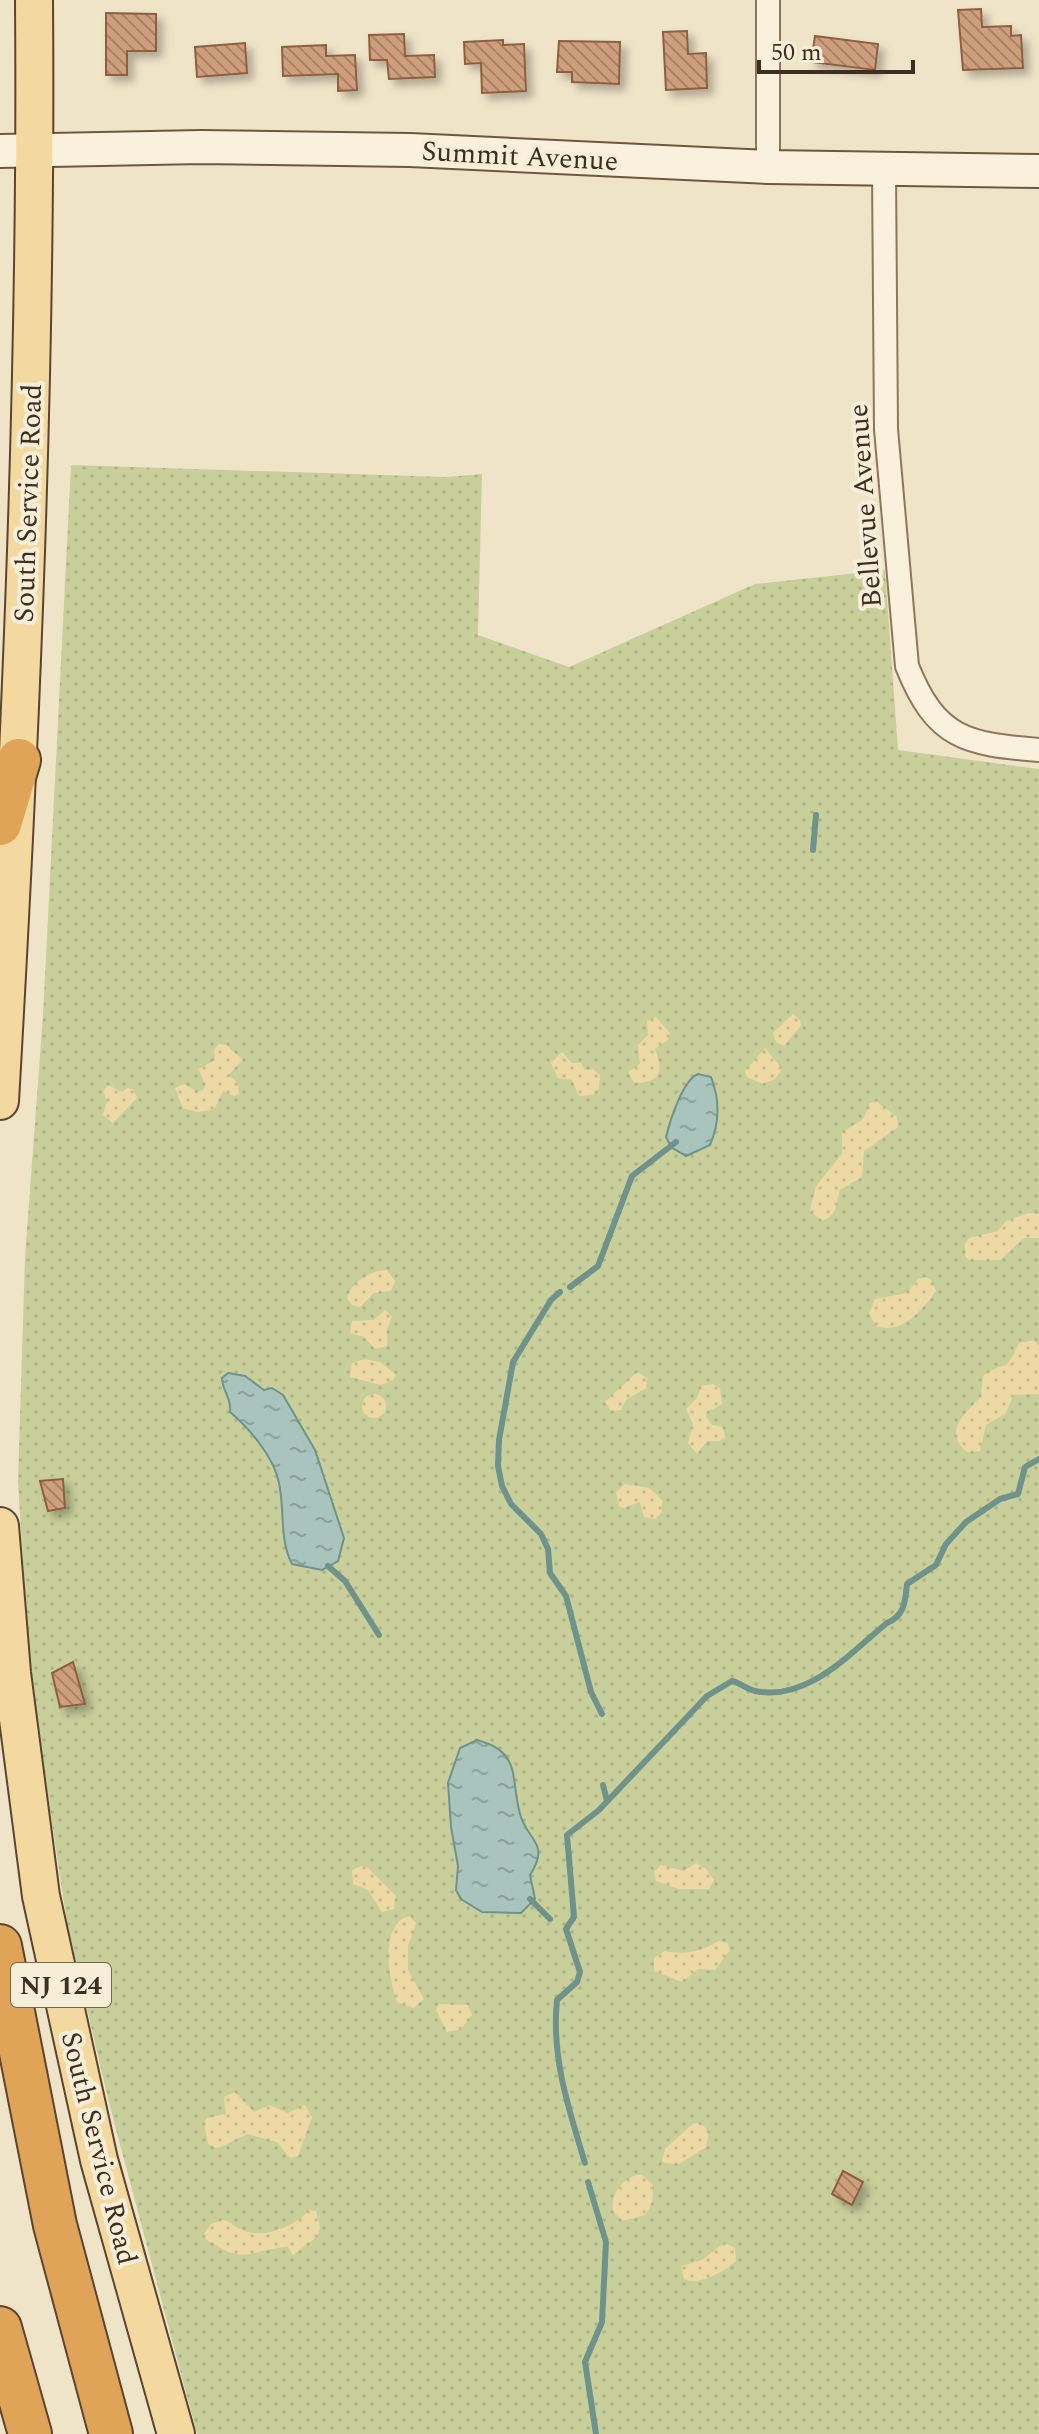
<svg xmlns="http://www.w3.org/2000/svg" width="1039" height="2434" viewBox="0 0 1039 2434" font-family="Spectral,serif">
<defs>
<pattern id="grass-dots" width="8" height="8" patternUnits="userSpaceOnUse" patternTransform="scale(2)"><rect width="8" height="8" fill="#c9cf9b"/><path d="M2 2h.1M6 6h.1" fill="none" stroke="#aeb285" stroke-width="1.8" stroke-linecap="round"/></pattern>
<pattern id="sand-dots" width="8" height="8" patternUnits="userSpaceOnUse" patternTransform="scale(2)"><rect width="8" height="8" fill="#ecd9a5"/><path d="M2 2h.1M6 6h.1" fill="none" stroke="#cbbb8e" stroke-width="1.8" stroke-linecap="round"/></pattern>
<pattern id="water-ripples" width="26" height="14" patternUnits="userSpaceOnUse" patternTransform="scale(2)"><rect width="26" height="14" fill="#a9c4bc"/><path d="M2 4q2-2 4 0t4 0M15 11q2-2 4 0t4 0" fill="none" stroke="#8ba098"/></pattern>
<pattern id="building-back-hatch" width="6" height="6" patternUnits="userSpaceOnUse" patternTransform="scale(2)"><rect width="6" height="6" fill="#cf9f7d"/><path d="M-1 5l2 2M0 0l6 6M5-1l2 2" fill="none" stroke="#a98266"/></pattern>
<filter id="shadow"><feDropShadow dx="6" dy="6" stdDeviation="4" flood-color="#0004"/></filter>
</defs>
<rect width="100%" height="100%" fill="#f0e4c8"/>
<!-- grass -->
<path fill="url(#grass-dots)" d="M71 465 446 477 482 474 478 635 569 667 755 584 885 570 898 750 1039 769V2434H197L109 2103 67 1924 30 1675 18 1482 25 1257 43 1015Z"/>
<!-- sand -->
<path fill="url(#sand-dots)" d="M793 1014 800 1020 801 1025 784 1046 776 1042 773 1033Z
M656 1017 670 1033 669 1039 655 1049C663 1070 663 1082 634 1083L628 1072 640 1064 638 1045 648 1035 647 1021Z
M218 1044 226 1045 243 1060 228 1075 237 1082 239 1094 234 1096 223 1091 214 1110 196 1112 183 1108 175 1088 184 1084 197 1092 203 1090 205 1086 199 1069 215 1060 214 1050Z
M765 1048 782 1069 775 1079 763 1084 747 1077 745 1071Z
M562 1052 572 1063H581L585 1070 593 1069 600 1075 599 1089 593 1095 579 1096 572 1080 558 1078 551 1063Z
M108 1085 122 1092 127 1088 133 1089 137 1098 113 1123 103 1115 107 1101 103 1091Z
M877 1102 897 1117 898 1127 864 1151 862 1177 840 1190C835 1205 839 1214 822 1221L810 1211 816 1186 842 1154V1133L863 1119 870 1103Z
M1029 1213 1039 1214V1238H1024L1000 1260H969L965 1256V1244L969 1238 998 1231 1006 1221Z
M387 1270 395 1281 391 1291 374 1293 360 1307 352 1305 347 1298C351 1282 371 1270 387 1270Z
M925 1277 931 1280 936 1291C923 1310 901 1335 876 1326L869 1314 875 1299 907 1293 917 1280Z
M385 1310 392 1316 387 1330V1346L375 1349 364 1337 350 1333 352 1321 374 1320Z
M1035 1340 1039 1346V1394L1014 1395 1005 1414 986 1425 980 1451 967 1452C941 1432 967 1412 981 1396L983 1376C1006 1358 1003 1378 1019 1343Z
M365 1359 380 1362 396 1375 393 1380 381 1385 350 1377 352 1363Z
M637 1372 647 1378 646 1388 626 1400 621 1410 611 1411 605 1402Z
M713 1384 720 1388 722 1404 707 1412 706 1417 712 1425 723 1427 725 1437 720 1441H707L697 1454 688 1443 693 1424 686 1409 697 1398 701 1386Z
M362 1406a12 12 0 1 1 24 0a12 12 0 1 1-24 0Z
M625 1484 649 1488 662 1500V1512L655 1519 644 1517 640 1502 623 1508 619 1506 616 1492Z
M696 1863 706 1869 714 1880 709 1889H679L656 1881 654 1872 661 1865 684 1871Z
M361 1866 367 1867 396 1896 394 1909 382 1912 368 1890 353 1884 352 1870Z
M409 1916 416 1923 408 1946V1970L424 1999 414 2008 397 2002C389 1981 379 1924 409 1916Z
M719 1941 728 1943 730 1950 715 1970 698 1969 682 1982 654 1971V1958L665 1951C686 1955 700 1952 719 1941Z
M439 2004 468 2005 472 2015 461 2029 447 2032 436 2010Z
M235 2092 254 2112 269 2105 288 2113 305 2105 312 2117 298 2156 290 2158 277 2142 248 2134 218 2148 208 2144 204 2122 207 2118 226 2114 224 2097Z
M694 2123 702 2124 709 2132 706 2147 679 2164 664 2163 662 2160 665 2149Z
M636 2175H642L653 2185 652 2204 645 2215 622 2221 613 2211C611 2194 620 2181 636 2175Z
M309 2210 316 2211 320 2227 318 2236 293 2255 288 2247C260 2247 244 2265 218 2246 211 2242 207 2242 203 2235L211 2224 223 2220C231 2221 236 2229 245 2231 266 2238 294 2227 309 2210Z
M724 2243 735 2248 736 2261C723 2272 700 2286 684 2279L681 2266 702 2260Z"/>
<!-- water -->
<path fill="url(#water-ripples)" stroke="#6f938a" stroke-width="2" d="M698 1074 711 1077C720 1100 720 1122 710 1145L686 1156 671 1147 666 1137C670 1120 683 1080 698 1074Z
M228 1373 245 1376 264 1390 272 1388 283 1395 315 1450 344 1538 338 1561 322 1570 292 1564C279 1539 285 1510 279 1483 274 1457 249 1428 230 1412 232 1398 222 1391 222 1378Z
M477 1740C522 1752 510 1777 520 1814 527 1841 551 1842 530 1875L535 1899 521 1913 482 1912 461 1899 456 1890 458 1866 451 1827 448 1783 460 1748Z"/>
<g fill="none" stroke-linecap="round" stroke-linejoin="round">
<!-- stream -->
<path stroke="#6f938a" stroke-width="6" d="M813 850 816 815
M570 1287 598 1266 632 1176 676 1142
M560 1292 551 1300 513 1362 499 1440 498 1466 502 1486 511 1504 541 1534 548 1549 550 1573 566 1596 591 1692 602 1714
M328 1566 345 1581 379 1635
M603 1785 607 1801
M530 1899 550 1919
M585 2163C569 2110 551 2057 557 2000L577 1982 580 1972 566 1929 574 1917 567 1835 599 1810 707 1696 732 1681C741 1683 746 1689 755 1691 808 1702 851 1652 887 1623 905 1615 905 1602 907 1584L936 1565 946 1544 966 1522 1000 1499 1018 1494 1025 1467 1039 1459
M588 2182 606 2242 602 2322 585 2362 596 2434"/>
</g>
<!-- building -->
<path fill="url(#building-back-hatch)" stroke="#8d5f41" stroke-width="2" filter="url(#shadow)" d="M981 9 982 27 1011 26V36L1021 35 1023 68 963 70 958 10Z
M106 13 156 14V51H127V75H106Z
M687 31 688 54 706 53 707 88 666 90 663 32Z
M404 34 405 56 434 55 435 77 389 79 387 60H370L369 35Z
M815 36 878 44 875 70 811 62Z
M503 40V45L524 44 526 91 482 93 481 63 465 64 464 42Z
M559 41 620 42 619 84 572 82V72H557Z
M245 43 247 73 197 77 195 47Z
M326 45V56L355 55 357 90 338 91V74L283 76 282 47Z
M63 1479 65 1508 48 1511 40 1481Z
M73 1662 85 1704 60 1707 52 1673Z
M843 2171 863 2182 852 2205 832 2194Z"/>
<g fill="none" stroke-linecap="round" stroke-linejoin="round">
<defs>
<path id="street" d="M768 167V0
M884 170 886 429 907 666C936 739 966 744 1039 750"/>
<path id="secondary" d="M0 151 201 147 410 150 768 167 1039 171"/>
<path id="primary" d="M0 1101C21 735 37 368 34 0
M0 1526 12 1673 41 1896 99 2160 176 2434"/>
<path id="highway" d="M0 824 19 760
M0 1946 55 2225 111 2434
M0 2328 30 2434"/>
</defs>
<!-- street casing -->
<use href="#street" stroke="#8d765c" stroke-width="26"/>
<!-- secondary casing -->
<use href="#secondary" stroke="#6f573f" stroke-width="36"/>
<!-- primary casing -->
<use href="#primary" stroke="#5b4430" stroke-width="40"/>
<!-- highway casing -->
<use href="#highway" stroke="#5b4430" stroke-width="46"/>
<!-- street -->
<use href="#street" stroke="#faf1dc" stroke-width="22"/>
<!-- secondary -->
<use href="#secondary" stroke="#faf1dc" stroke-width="32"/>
<!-- primary -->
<use href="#primary" stroke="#f3d9a0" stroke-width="36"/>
<!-- highway -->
<use href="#highway" stroke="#e0a458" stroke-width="42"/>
</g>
<g text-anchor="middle" stroke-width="8" stroke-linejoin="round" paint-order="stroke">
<!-- shield labels -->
<rect fill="#f7eed8" stroke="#756857" stroke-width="2" x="11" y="1963" width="100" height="44" rx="6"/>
<g font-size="26" font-weight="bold" fill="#3d2e20">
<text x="61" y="1994">NJ 124</text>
</g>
<!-- street labels -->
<g font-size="28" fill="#3d2e20" stroke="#f7eed8">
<text transform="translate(520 155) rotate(3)" y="10">Summit Avenue</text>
<text transform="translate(27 503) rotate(-88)" y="10">South Service Road</text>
<text transform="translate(864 506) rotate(-94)" y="10">Bellevue Avenue</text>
<text transform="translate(100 2148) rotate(76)" y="10">South Service Road</text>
</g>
</g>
<!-- scale -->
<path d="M759 60v12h154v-12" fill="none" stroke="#3d2e20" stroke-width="4"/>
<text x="771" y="60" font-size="24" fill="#3d2e20" stroke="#f7eed8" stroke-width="6" paint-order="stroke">50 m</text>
</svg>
